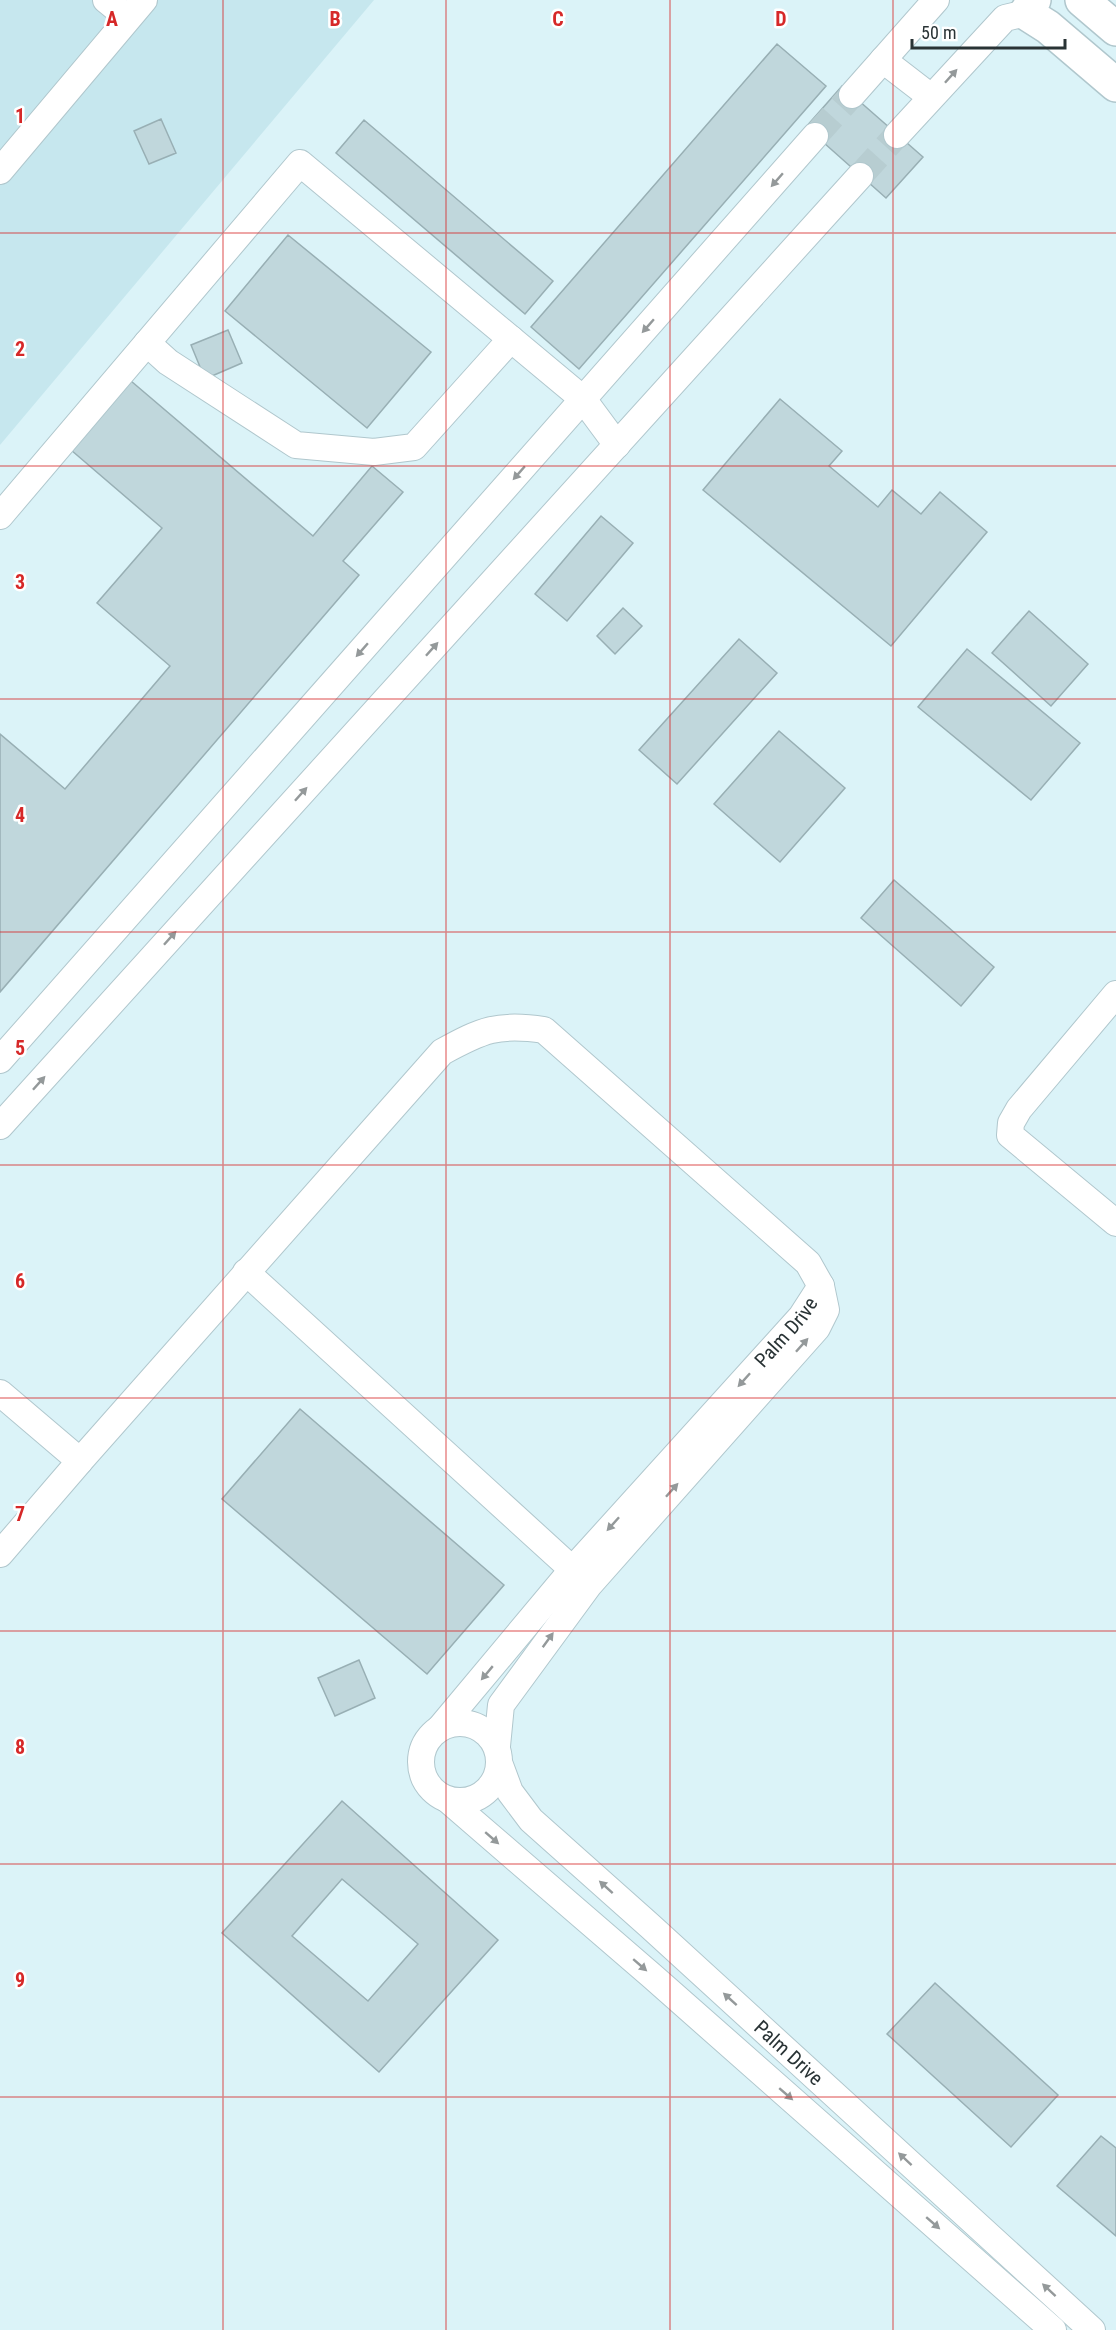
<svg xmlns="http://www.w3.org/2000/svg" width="1116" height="2330" viewBox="0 0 1116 2330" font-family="'Roboto Condensed',sans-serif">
<rect width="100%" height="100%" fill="#dbf3f8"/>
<!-- built -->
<path fill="#c6e7ee" d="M0 0H374L0 445Z"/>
<!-- building -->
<path fill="#c0d7dc" stroke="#98afb4" stroke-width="1.5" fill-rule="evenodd" d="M777 44 826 86 579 369 531 327Z
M842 86 923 157 886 198 806 127Z
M161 119 176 153 149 164 134 131Z
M364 120 553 281 525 314 336 153Z
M288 235 431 352 367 428 225 311Z
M228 330 242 363 205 379 191 345Z
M131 381 313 536 372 466 403 492 343 561 359 575 0 992V734L65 789 170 666 97 603 162 528 71 450Z
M780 399 842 451 829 466 878 507 892 490 921 514 940 492 987 532 891 646 703 490Z
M601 516 633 543 567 621 535 594Z
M623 608 642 626 615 654 597 636Z
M1029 611 1088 664 1051 706 992 653Z
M739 639 777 673 677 784 639 750Z
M967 649 1080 743 1031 800 918 707Z
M779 731 845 788 780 862 714 804Z
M894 880 994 967 961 1006 861 918Z
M300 1409 504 1585 427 1674 222 1499Z
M359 1660 375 1698 335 1716 318 1678Z
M342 1801 498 1940 379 2072 222 1933ZM342 1879 418 1944 368 2001 292 1936Z
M935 1983 1058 2095 1011 2147 887 2034Z
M1101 2136 1116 2148V2236L1057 2186Z"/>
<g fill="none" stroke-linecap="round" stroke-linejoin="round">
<!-- minor-tunnel -->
<path stroke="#b7cdd1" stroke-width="26" stroke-dasharray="26 13" stroke-linecap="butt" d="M815 136 852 95
M860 176 897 135"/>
<defs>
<g id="minor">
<path d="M106 0 128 18"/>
<path d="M883 60 931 97"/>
<path d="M852 95 936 0"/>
<path d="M897 135 1005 18 1026 13"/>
<path d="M0 171 144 0"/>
<path d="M147 343 168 362 296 445 374 452 414 447 511 339"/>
<path d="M0 516 300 163 583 399 617 445"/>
<path d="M1116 994 1019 1109 1011 1123 1010 1135 1116 1223"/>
<path d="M0 1060 815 136"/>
<path d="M0 1126 860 176"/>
<path d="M246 1272 585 1581"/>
<path d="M0 1393 80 1461 0 1554"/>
<path d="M80 1461 442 1052C482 1030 498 1023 544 1030L808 1263 821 1286 826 1310 817 1328 589 1585 501 1705 497 1746"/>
<circle cx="460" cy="1762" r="39"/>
<path id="s1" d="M440 1728 572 1570 801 1317 821 1286"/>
<path id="s2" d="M500 1765 510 1792 531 1820 650 1926 1092 2330"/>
<path d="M448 1800 652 1976 1053 2330"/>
</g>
<path id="major" d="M1034 0 1026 13 1048 27 1116 85
M1082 0 1116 29"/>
</defs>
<!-- minor casing -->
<use href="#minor" stroke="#b0c7cd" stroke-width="28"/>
<!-- major casing -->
<use href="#major" stroke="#b0c7cd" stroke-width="36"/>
<!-- minor -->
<use href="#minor" stroke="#fff" stroke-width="26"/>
<!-- major -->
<use href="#major" stroke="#fff" stroke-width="33"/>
</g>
<!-- one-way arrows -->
<defs><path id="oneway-solid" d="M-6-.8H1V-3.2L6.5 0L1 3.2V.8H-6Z" transform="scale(1.5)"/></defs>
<g fill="#94999a">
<use href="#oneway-solid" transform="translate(951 76) rotate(-48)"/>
<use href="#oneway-solid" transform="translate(777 180) rotate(131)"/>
<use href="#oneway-solid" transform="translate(648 326) rotate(131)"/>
<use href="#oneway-solid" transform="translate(519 473) rotate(131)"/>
<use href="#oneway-solid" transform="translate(432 649) rotate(-48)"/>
<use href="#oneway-solid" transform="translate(362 650) rotate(131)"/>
<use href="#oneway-solid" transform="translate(301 794) rotate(-48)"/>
<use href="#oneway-solid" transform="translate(170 938) rotate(-48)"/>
<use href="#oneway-solid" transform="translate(39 1083) rotate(-48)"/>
<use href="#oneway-solid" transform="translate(802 1345) rotate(-48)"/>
<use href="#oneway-solid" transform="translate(744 1380) rotate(132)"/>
<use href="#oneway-solid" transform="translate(672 1490) rotate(-48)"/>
<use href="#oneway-solid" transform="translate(613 1524) rotate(132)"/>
<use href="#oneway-solid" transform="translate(548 1640) rotate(-54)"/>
<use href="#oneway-solid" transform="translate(487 1673) rotate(130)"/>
<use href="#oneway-solid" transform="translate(492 1838) rotate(41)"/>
<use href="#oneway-solid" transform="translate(606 1887) rotate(-138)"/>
<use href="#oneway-solid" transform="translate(640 1965) rotate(41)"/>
<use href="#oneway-solid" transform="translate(730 1999) rotate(-138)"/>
<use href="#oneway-solid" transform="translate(786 2094) rotate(41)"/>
<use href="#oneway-solid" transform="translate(905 2159) rotate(-137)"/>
<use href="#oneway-solid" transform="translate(933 2223) rotate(41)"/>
<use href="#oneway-solid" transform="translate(1049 2290) rotate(-137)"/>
</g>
<!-- grid -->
<path fill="none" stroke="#d62828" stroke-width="1.5" stroke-opacity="0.55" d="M223 0V2330M446 0V2330M670 0V2330M893 0V2330M0 233H1116M0 466H1116M0 699H1116M0 932H1116M0 1165H1116M0 1398H1116M0 1631H1116M0 1864H1116M0 2097H1116"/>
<g text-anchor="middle" stroke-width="5" stroke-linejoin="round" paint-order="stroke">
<!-- street labels -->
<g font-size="20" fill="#293335" stroke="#fff">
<text dy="7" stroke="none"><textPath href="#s1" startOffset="526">Palm Drive</textPath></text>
<text dy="7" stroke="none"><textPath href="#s2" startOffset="411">Palm Drive</textPath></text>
</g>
</g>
<g font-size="20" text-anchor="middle" font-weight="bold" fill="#d62828" stroke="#fff" stroke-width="5" stroke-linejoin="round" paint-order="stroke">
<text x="112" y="26">A</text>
<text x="335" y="26">B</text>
<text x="558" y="26">C</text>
<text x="781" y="26">D</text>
<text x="20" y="123">1</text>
<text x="20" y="356">2</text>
<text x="20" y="589">3</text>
<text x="20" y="822">4</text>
<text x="20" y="1055">5</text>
<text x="20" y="1288">6</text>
<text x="20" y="1521">7</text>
<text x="20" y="1754">8</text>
<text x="20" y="1987">9</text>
</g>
<!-- scale -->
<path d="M912 39v9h153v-9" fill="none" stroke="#293335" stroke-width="3"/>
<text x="921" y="39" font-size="18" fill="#293335" stroke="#ffffff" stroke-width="4.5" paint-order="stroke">50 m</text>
</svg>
